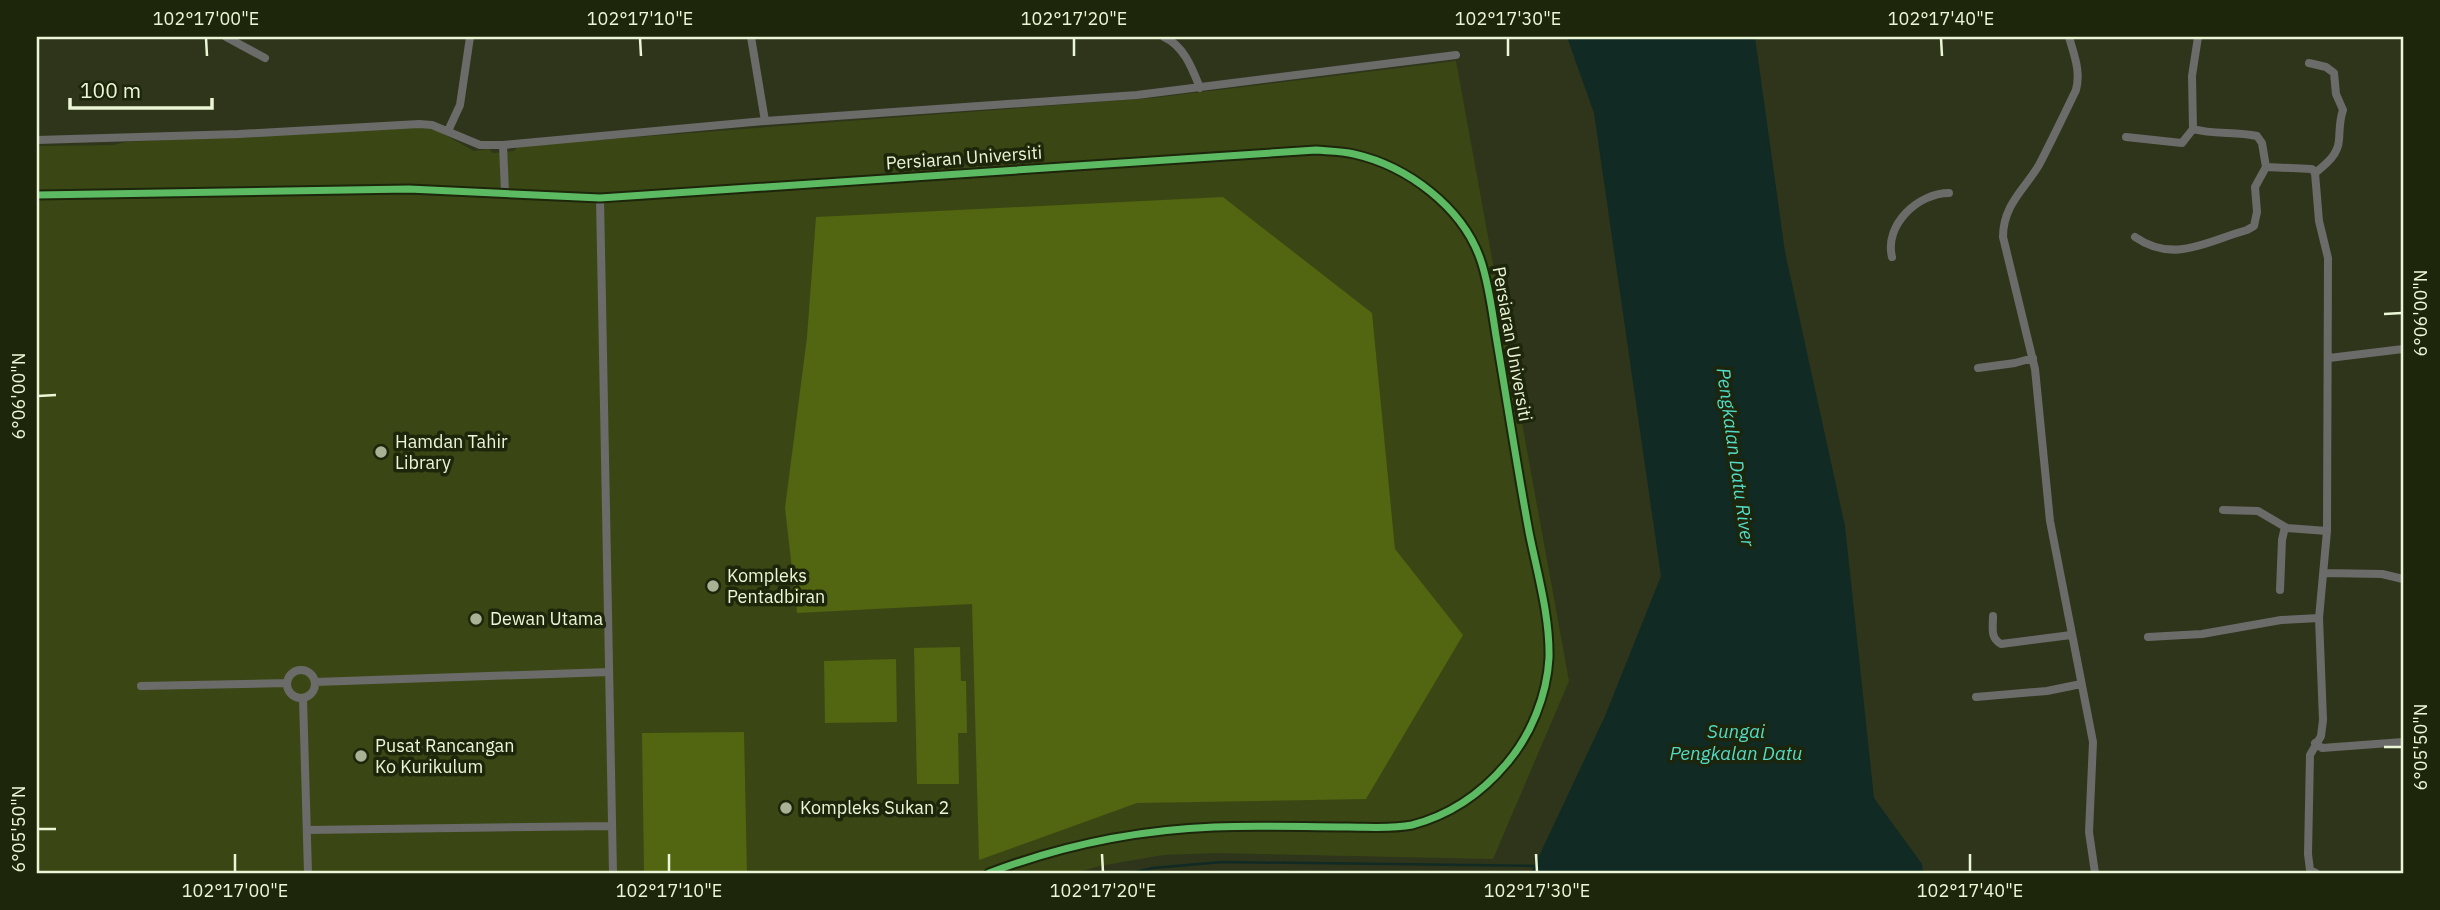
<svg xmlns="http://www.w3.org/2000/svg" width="2440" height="910" viewBox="0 0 2440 910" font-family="'IBM Plex Sans',sans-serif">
<rect width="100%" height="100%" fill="#2e351b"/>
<!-- built -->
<path fill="#3a4714" d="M1456 61 1569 681 1493 859 1218 853 1163 855 1100 866 1074 873H37V146L113 145 126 142 422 127 438 131 474 151 489 149 493 153 514 151 518 146 1153 98Z"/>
<!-- green -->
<path fill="#526510" d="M1223 197 1372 313 1395 549 1463 635 1366 799 1137 803 979 860 972 604 797 613 785 508 807 337 816 217Z
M960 647 961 681H966L967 733H958L959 784H917L914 648Z
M896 659 897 722 825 723 824 661Z
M744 732 747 873H644L642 733Z"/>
<!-- water -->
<path fill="#112a24" d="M1567 37H1755L1785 252 1845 526 1874 798 1922 864 1923 873H1531L1605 716 1661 576 1594 113Z"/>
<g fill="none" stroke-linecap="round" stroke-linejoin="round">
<!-- stream -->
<path stroke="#112a24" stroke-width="2.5" d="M1132 873 1153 868 1222 862 1538 866"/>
<!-- street -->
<path stroke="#6b6b6a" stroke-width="8" d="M226 37 265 58
M751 37 765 121
M1164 37C1184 46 1192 68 1200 88
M2069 37C2074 55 2081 71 2076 90 2064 115 2052 140 2039 165 2024 190 2003 205 2003 237L2035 369 2050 521 2093 742 2089 832 2095 873
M2309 63 2326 67 2334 73 2336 94 2343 110C2339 122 2340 129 2339 140 2338 155 2326 164 2315 173
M448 131 460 105 470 37
M2126 137 2182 143 2193 129
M37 140 239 134 419 124 432 125 480 145H503L765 121 1137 95 1456 55
M503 145 505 193
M2266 167 2312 169 2315 173 2319 221 2328 258 2327 531 2319 618 2323 720 2321 736 2310 755 2308 854 2310 870 2316 873
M37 195 409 189 600 198 1316 150C1328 151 1342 151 1354 154 1407 166 1463 207 1481 261 1489 285 1492 311 1496 336 1507 401 1517 467 1529 532 1537 572 1550 616 1549 658 1547 695 1531 735 1507 763 1482 793 1450 815 1412 825 1392 829 1369 827 1348 827 1304 827 1259 825 1214 827 1138 830 1060 846 989 873
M600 198 613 873
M2135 237C2174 264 2207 241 2247 230L2254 226 2257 212 2255 187 2266 167 2262 143 2257 136C2236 131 2214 135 2193 129L2192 76 2198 37
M1892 257C1884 225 1918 193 1949 193
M2329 358 2403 349
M1978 368 2015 363 2033 358
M2223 510 2258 511 2287 528 2327 531
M2325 573 2382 574 2403 579
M2280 590 2282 540 2285 527
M1993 616C1993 628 1990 638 2001 644L2071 635
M2148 637 2202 634 2281 620 2319 618
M287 684a14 14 0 1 1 28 0a14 14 0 1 1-28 0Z
M315 682 609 672
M141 686 287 683
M1976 697 2047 691 2081 684
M303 698 308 873
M2315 743 2322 748 2403 742
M307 830 612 826"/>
<defs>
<path id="cycleway" d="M37 195 409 189 600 198 1316 150C1328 151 1342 151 1354 154 1407 166 1463 207 1481 261 1489 285 1492 311 1496 336 1507 401 1517 467 1529 532 1537 572 1550 616 1549 658 1547 695 1531 735 1507 763 1482 793 1450 815 1412 825 1392 829 1369 827 1348 827 1304 827 1259 825 1214 827 1138 830 1060 846 989 873"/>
</defs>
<!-- cycleway casing -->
<use href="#cycleway" stroke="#1d250b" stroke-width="11"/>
<!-- cycleway -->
<use href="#cycleway" stroke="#5cba63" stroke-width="7"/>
</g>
<!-- ticks -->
<path fill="none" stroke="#ebf6d6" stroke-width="2.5" d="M206 38 207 56M640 38 641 56M1074 38V56M1508 38V56M1941 38 1942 56M2384 314 2402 313M38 396 56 395M2384 747H2402M38 829H56M235 854V872M669 854V872M1102 854 1103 872M1536 854 1537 872M1970 854V872"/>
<!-- markers -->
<g fill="#a9b295" stroke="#1d250b" stroke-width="2.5">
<circle cx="381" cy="452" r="7"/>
<circle cx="713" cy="586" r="7"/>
<circle cx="476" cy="619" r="7"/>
<circle cx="361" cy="756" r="7"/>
<circle cx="786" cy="808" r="7"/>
</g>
<g text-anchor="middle" stroke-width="7" stroke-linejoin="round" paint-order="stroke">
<!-- street labels -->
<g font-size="18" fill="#ebf6d6" stroke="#1d250b">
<text transform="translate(964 158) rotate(-4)" y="6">Persiaran Universiti</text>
<text transform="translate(1512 344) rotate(80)" y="6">Persiaran Universiti</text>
</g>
<!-- poi labels -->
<g font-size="18" fill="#ebf6d6" stroke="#1d250b" text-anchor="start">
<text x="395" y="448">Hamdan Tahir<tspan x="395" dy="21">Library</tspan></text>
<text x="727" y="582">Kompleks<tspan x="727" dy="21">Pentadbiran</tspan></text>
<text x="490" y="625">Dewan Utama</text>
<text x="375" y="752">Pusat Rancangan<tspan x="375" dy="21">Ko Kurikulum</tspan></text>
<text x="800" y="814">Kompleks Sukan 2</text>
</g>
<!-- water labels -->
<g font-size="19" font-style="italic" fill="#53dac7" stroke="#1d250b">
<text transform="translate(1736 457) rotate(82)" y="7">Pengkalan Datu River</text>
<text x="1736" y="738">Sungai<tspan x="1736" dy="22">Pengkalan Datu</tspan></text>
</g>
</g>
<!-- border -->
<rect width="2440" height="910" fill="none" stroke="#1d250b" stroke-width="77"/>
<!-- scale -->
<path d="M70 98v10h142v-10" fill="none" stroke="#ebf6d6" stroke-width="3.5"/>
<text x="80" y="98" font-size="21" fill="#ebf6d6" stroke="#1d250b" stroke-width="5" paint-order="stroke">100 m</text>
<rect x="38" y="38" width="2364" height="834" fill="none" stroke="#ebf6d6" stroke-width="2.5"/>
<g font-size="18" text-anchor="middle" fill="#ebf6d6">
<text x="206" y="25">102°17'00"E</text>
<text x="640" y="25">102°17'10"E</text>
<text x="1074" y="25">102°17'20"E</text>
<text x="1508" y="25">102°17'30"E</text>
<text x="1941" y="25">102°17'40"E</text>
<text transform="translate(2421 313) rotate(-90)" y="6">6°06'00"N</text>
<text transform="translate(19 396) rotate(-90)" y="6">6°06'00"N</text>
<text transform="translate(2421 747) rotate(-90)" y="6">6°05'50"N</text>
<text transform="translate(19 829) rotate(-90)" y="6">6°05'50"N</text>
<text x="235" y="897">102°17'00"E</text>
<text x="669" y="897">102°17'10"E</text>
<text x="1103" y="897">102°17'20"E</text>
<text x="1537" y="897">102°17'30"E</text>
<text x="1970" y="897">102°17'40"E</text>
</g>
</svg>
